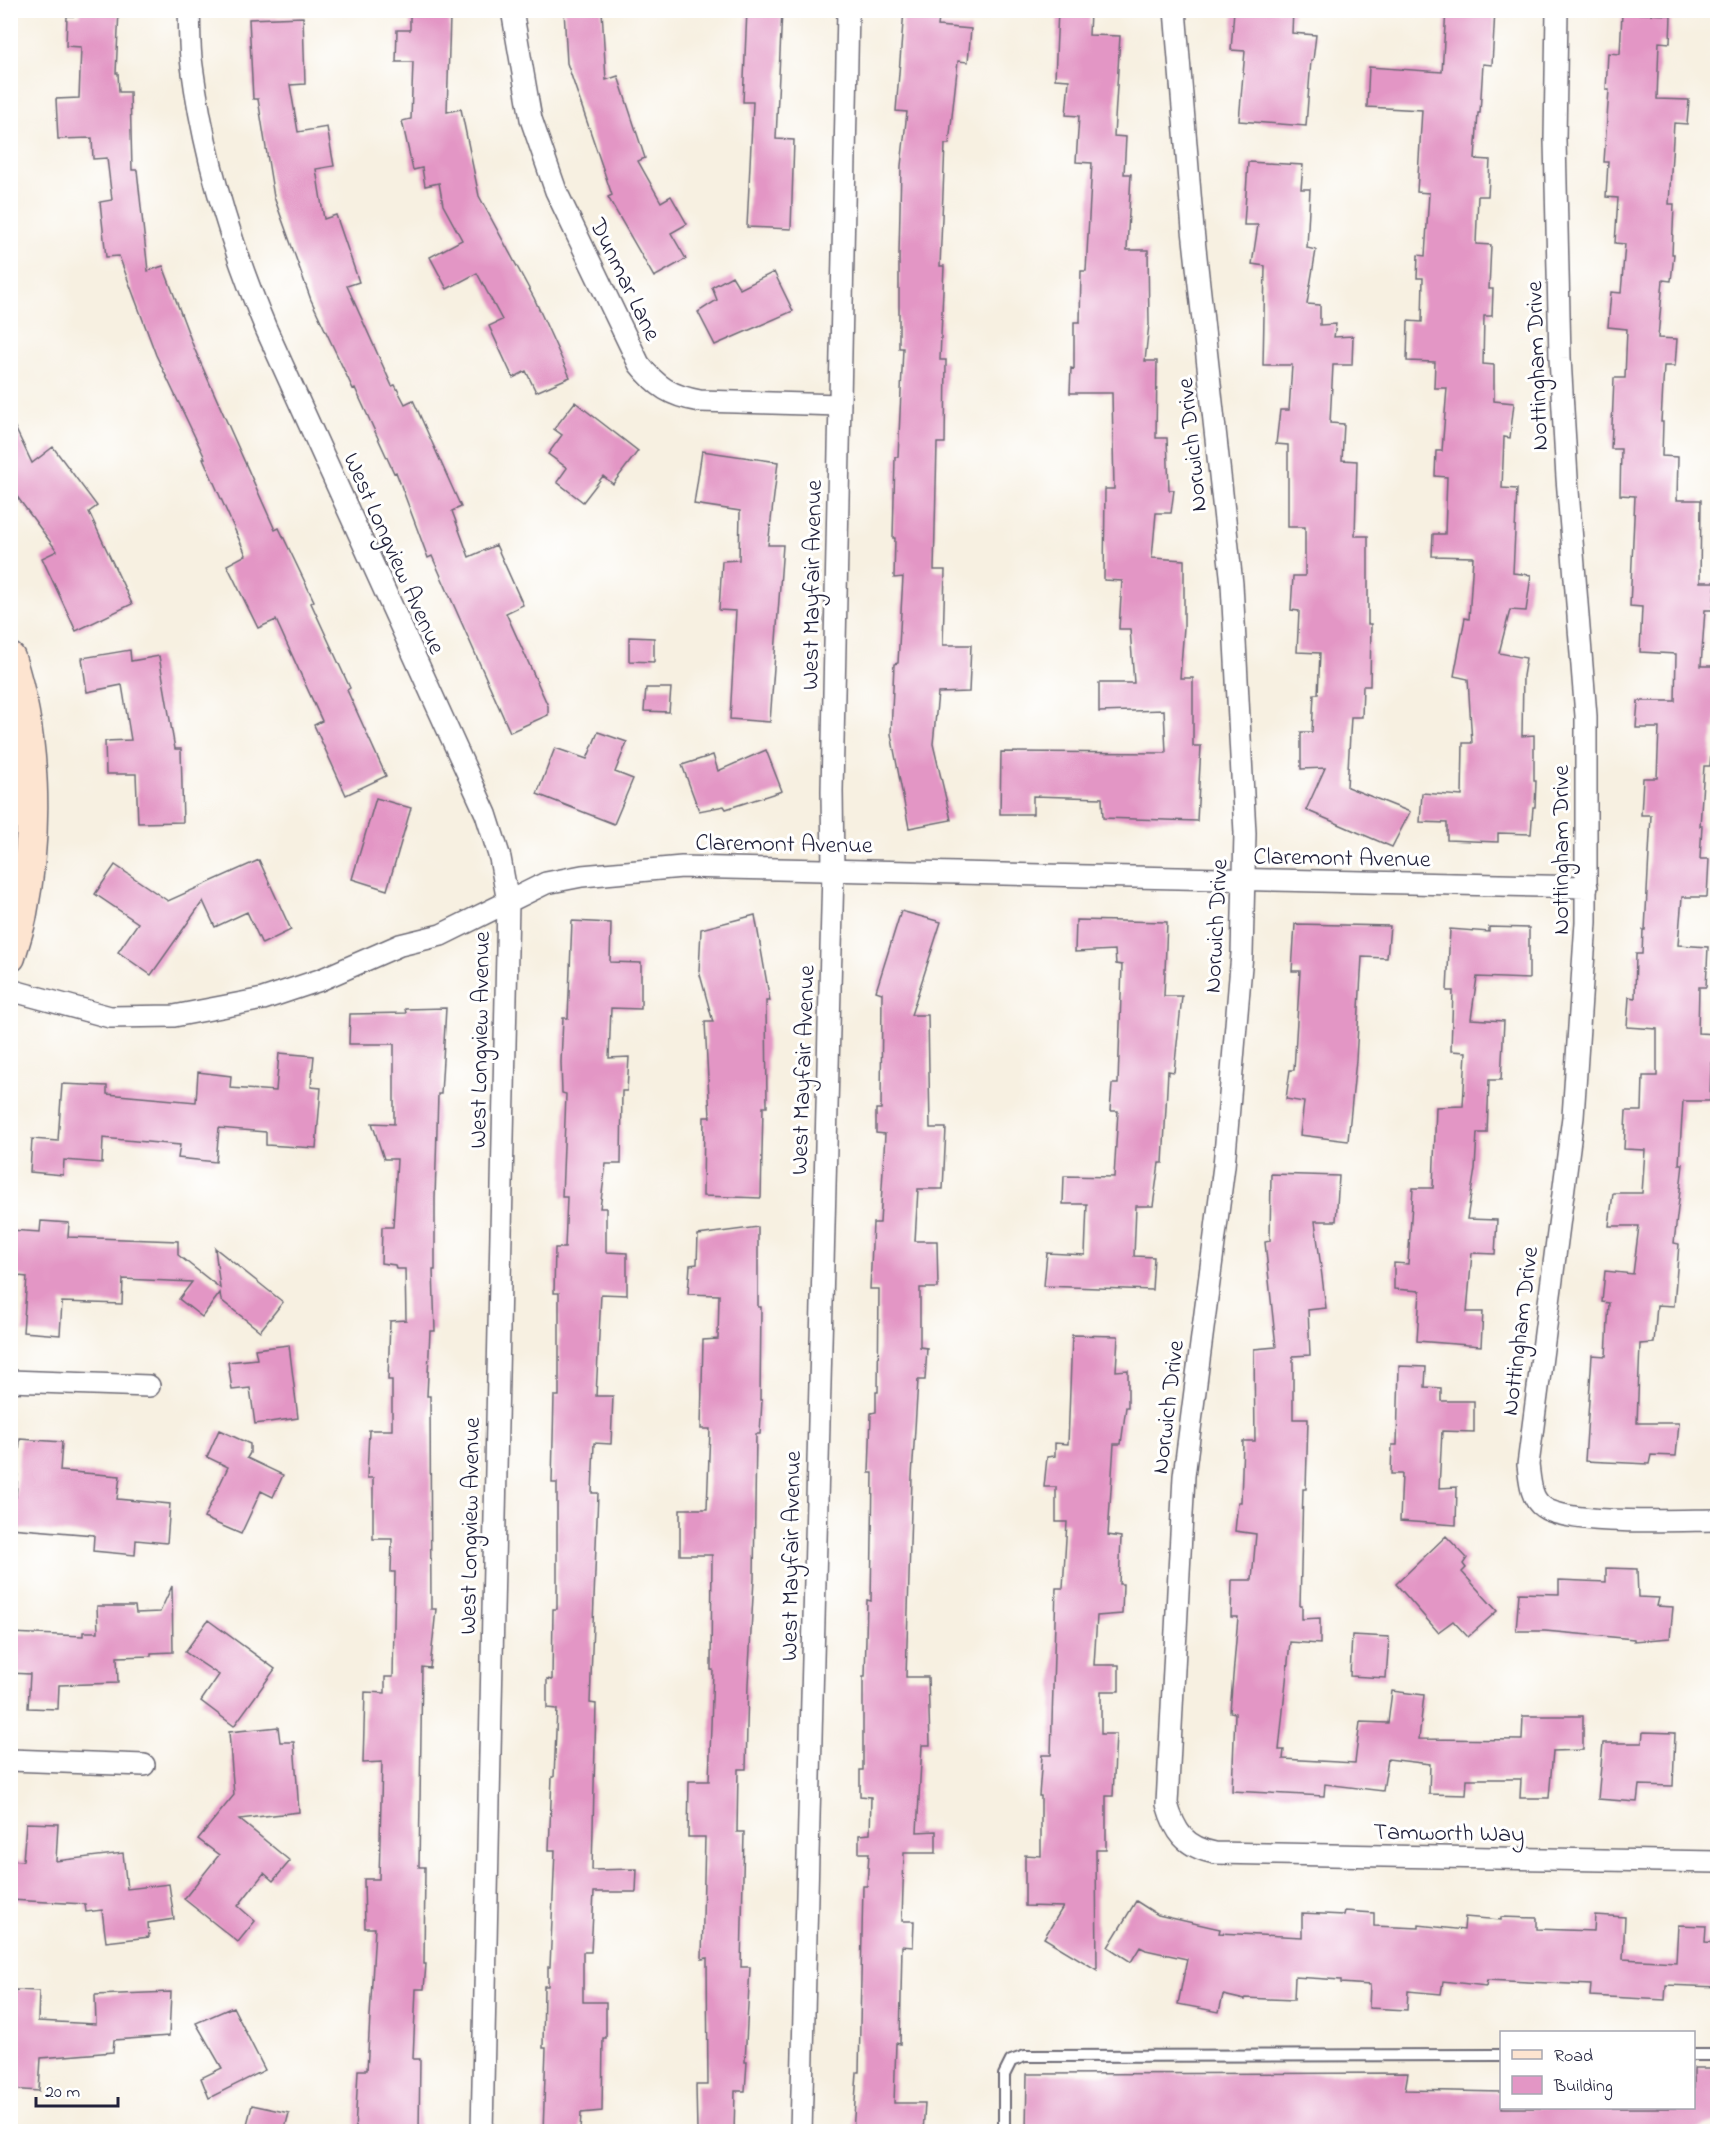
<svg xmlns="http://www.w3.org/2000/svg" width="1728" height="2142" viewBox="0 0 1728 2142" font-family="'Indie Flower',sans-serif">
<rect width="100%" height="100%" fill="#fff"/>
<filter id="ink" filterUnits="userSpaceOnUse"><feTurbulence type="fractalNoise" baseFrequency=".0167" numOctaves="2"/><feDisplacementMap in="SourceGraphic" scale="12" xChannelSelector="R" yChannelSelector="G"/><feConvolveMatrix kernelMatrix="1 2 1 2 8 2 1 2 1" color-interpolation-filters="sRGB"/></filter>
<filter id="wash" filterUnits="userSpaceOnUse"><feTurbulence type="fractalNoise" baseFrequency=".008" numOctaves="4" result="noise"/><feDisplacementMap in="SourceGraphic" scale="24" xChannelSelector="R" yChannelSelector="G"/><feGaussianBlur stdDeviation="1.35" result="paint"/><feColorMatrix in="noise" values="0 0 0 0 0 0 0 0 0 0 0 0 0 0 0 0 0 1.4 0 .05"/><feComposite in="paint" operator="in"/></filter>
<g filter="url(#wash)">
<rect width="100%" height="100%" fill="#f7f0e1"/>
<g id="blocks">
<!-- building -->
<path fill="#e396c5" d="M81 10H119L116 73H118L119 92H130L132 170H137L148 271 163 266 194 348 275 530 279 528 314 601 311 603 350 688 347 690 386 776 346 795 314 725 322 721 276 620 258 628 227 565 246 555 203 458H205L156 355 119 256 106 257 100 202 112 200 107 158 93 159 92 138 58 139 56 99 79 98 81 47 66 46 67 16H80Z
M564 10H602L606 80 618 76 645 158 638 161 661 202 671 196 687 224 671 233 686 259 654 277 608 197 612 195 567 63Z
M747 10H782L776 139 794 140 791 229 747 227 753 102H743Z
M904 10H940L938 26 971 29 968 62 958 61 949 144H945L940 266H944L940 360H946L945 443H937L934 570H945L943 645H971L969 692 938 693 933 744 951 820 909 828 891 734 894 664 898 663 903 577 894 578 895 538H893L895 457H898L903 348H899V254L901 166 907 112 896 111Z
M1058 10H1090L1089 35 1120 36 1114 136 1126 137 1124 174H1131L1127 250H1148L1149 324 1145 361H1157L1156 438H1167L1169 490H1174L1171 513H1156L1152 558 1184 560V627L1180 678H1193V746H1201L1197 821 1103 818 1102 798 1033 796V814H1000L1001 752 1166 753 1164 710 1099 712V683H1134L1130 629H1119L1122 581 1104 580 1105 489H1114L1112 393H1070L1071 368 1074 369V322H1080L1081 271H1086L1092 163 1076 162 1079 116 1066 115 1069 80 1055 79Z
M1234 10H1293L1292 33 1316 35 1313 60H1311L1306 126 1239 121 1245 51 1231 50Z
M1446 10H1495L1492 65 1483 64 1480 113H1478L1475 159 1490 160 1488 196H1478L1476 244 1491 245 1489 289H1493L1492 316H1484L1483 364 1494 365V401L1514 403 1510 438 1504 437 1502 488 1517 489 1513 573 1531 575 1526 611 1510 610 1499 653 1526 658 1523 676 1522 736 1534 735V781H1536L1535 807H1533L1531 834 1498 833V842L1447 840V823L1420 822 1422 793 1462 796 1463 743H1472L1468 679 1454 676 1465 618 1469 619 1473 557 1432 556 1433 534H1445L1447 477 1435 476 1436 451H1442L1447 388H1434L1435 362 1407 361 1408 321 1422 322 1423 278H1417L1418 255 1425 256 1429 193 1417 192 1422 110 1367 107 1369 67 1442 72Z
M1622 13 1671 15 1670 43 1659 42 1657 99 1689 100 1687 124 1674 123 1669 204H1674L1672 254H1674L1671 281 1663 280 1658 338 1677 339 1675 366H1664L1661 422H1663L1662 456 1678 457 1677 500H1701L1700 582H1716L1713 610H1705L1701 666H1718V715H1716L1715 729H1713L1710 766H1704L1700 826H1702L1700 859H1709L1707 897H1682L1678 945 1708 947 1706 987H1699L1698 1033 1718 1034V1063H1711L1710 1101H1683L1679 1164H1683L1674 1243 1679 1244 1674 1306 1657 1305 1654 1343 1640 1344 1637 1423H1679L1676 1456 1651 1455 1649 1464 1585 1461 1592 1355 1606 1356 1609 1303 1602 1302 1605 1271 1633 1274 1639 1226H1609L1613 1193H1642L1645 1150 1624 1149 1626 1111H1642L1643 1076H1657V1029L1627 1027 1629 997 1635 998 1636 954H1642L1643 930H1645L1651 815H1641L1643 778H1657L1659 728H1636L1638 701H1675L1676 654 1640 652 1642 607 1630 606 1635 496 1620 495 1621 449H1611L1614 378H1625L1627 329 1608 327 1611 292 1621 293 1625 244 1615 243 1618 198 1606 197 1608 162H1604L1609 90H1606L1608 53 1620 54Z
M410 15 450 17 447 112 461 109 479 196 534 298 570 377 536 392 526 371 513 378 489 326 502 320 477 273 447 289 430 257 462 240 443 205 439 183 425 186 422 168 413 170 402 121 411 119 413 62H396L397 30H410Z
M303 17 305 84 290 85 298 132 327 127 334 166 316 169 324 219 336 215 359 282 347 286 392 386 395 385 405 404 413 400 461 507 452 511 469 557 496 545 523 605 506 613 548 706V715L510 732 432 556 428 558 396 472 394 473 355 388 353 389 311 300 274 197 258 99H253L249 19Z
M1248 162 1303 165 1301 189H1310L1307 248 1316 250 1307 304 1320 305V325L1336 324 1334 337 1353 336 1352 365H1333L1330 423 1344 424 1342 460 1357 461 1355 536H1368V624H1371L1370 686H1363L1362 717H1351L1347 787 1410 812 1392 847 1306 810 1325 768 1301 769V732H1312L1314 694H1318L1320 653 1297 652 1299 611 1291 610 1293 576H1305V527H1288V445L1276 444 1280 410H1289L1292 365H1263L1265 266 1252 264 1258 225H1244Z
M774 272 793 311 715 345 698 312 717 300 712 287 732 276 740 289Z
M575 402 638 451 613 484 603 476 583 502 557 482 567 468 548 454 562 435 554 429Z
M10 417 32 463 53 447 97 506 89 512 132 604 76 631 42 558 57 551 10 487Z
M702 451 778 462 768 545H783L770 722 730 719 736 611 719 610 722 561 739 560 740 511 694 504Z
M629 637 654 638V662L629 661Z
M130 650 131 661 159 656 175 749H181L183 822 138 823 136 774H106L105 741 131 740 122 685 87 692 82 658Z
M646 688H671L669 712 644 711Z
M598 732 627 742 615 772 633 779 614 824 537 794 555 748 587 759Z
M766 750 782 791 726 809 724 806 699 811 682 765 713 755 718 771Z
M376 798 411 808 387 890 352 879Z
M259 860 291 930 262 944 247 912 215 927 203 901 151 975 118 952 138 923 95 894 115 865 168 901Z
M901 911 941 922 911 1015H928L930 1128H946L943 1189H918L915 1241H937L938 1288H920V1347L927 1348 925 1380H918L912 1477 906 1677H928L930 1745H922L917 1832 936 1831V1853H904L902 1921H914L913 1947 902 1946 900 2044 896 2043 894 2103H925L923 2132H853L857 2072H859L863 1886H867L869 1853H859V1835L870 1834 871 1797 860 1796V1770H863V1677H865L867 1600 871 1601 873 1473H869L871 1413 876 1412V1392H878L879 1289H870L873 1223H880L885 1134 876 1133V1109H881L882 993 876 991Z
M755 915 770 1001H766L767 1107H763L761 1198 703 1196 704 1117H710L705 1022H713L699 971 701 929Z
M1076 920 1167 922 1164 996H1182L1174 1072 1168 1071 1163 1163H1159L1153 1206H1136L1134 1256 1154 1257 1152 1290 1044 1286 1047 1253 1085 1255 1087 1204H1063L1064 1176 1114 1177 1118 1111H1110L1112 1084H1118L1122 965 1116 964 1115 950 1075 952Z
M572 921 611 923 610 962 641 963V1009L611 1008 609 1058 629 1057 627 1091H622L621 1164H606L600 1208H606V1252L627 1253V1295L601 1294 596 1396H613L611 1444 594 1443 592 1493H598L590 1703 596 1704 592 1870 637 1869 636 1892H594L591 1952H583V2002H606V2038H603L602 2111 581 2113 580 2132H543L546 2048H543L544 1986H548V1967H550L555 1850H549L552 1777H554L557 1709 547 1708V1679L552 1680 553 1609H557V1483H552L554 1396H559V1293H554L555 1248H565L567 1197H562L566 1094 562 1093 561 1062 563 1018H568Z
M1295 924 1390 926 1387 958 1362 957 1356 1060 1348 1141 1300 1135 1304 1102 1286 1099 1290 1070H1294L1300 971H1292Z
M1489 927 1529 928V979L1477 977 1471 1019 1504 1021 1501 1080H1489L1487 1133H1477L1475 1169 1467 1219 1497 1220 1495 1254 1472 1253 1467 1312H1483L1481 1346 1417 1341 1420 1291 1394 1289V1263L1408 1264 1413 1188H1433L1436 1107 1463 1106 1466 1052 1451 1051 1453 991H1447L1450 929 1489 932Z
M446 1008 441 1094H438L435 1198V1270H433L435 1331H430L427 1396H430L431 1609H436L430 1668 422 1667 419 1867H425L424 1964H426L424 1989H416L413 2059H420L419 2132H355L358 2070H367L375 1928H365L364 1879H379L382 1762 363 1763 365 1692 385 1693V1677H393L395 1572H391L392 1539H373V1478H367L369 1430H392V1380H388L390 1321 406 1320 405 1269H396L395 1265 381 1263 382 1227H393L397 1159H384L372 1123 394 1124V1044H349L350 1014 406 1013 405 1009Z
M279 1053 314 1056 311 1087 321 1088 316 1148 266 1145V1132L219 1128 216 1162 178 1158 180 1145 103 1138 102 1163 64 1160 63 1175 30 1172 32 1139 58 1141 62 1084 107 1086V1094L196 1102 198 1072 231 1076 230 1088 276 1091Z
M1271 1174 1339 1176 1336 1221H1315L1326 1308 1308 1310 1310 1355 1293 1356V1419H1308L1306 1489H1303L1300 1606H1302V1619L1320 1618V1644L1290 1642 1279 1750H1284L1283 1759 1355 1763 1360 1722 1388 1723 1392 1691 1424 1695 1419 1739 1522 1740 1523 1716H1583V1750L1553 1751 1549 1798H1520L1521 1779H1467L1466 1795 1429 1794 1430 1764 1388 1759 1383 1791 1325 1784 1324 1796 1232 1791 1235 1713 1230 1712 1238 1617H1231L1232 1580H1252L1256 1534 1235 1531 1238 1502H1241L1243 1441H1255L1254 1349 1276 1347 1265 1242 1270 1241Z
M41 1221 69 1223 68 1237 178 1241V1255L220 1288 215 1248 283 1302 260 1331 221 1300 220 1293 202 1317 179 1299 192 1282 123 1279 122 1304 62 1302 60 1335 23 1332 27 1277 10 1275V1230L40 1232Z
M758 1227V1307H761L760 1400H762L760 1434H756L754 1579 748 1684 746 1769H738L737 1832H744L741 1967H750L745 2062H747L745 2091H735L734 2132H697L696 2085H708L707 1958 702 1959 705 1837H688L689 1781H709L713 1670H711L712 1555H680V1509H707L710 1429H701L703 1340 718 1339 719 1295 688 1294 690 1265 697 1264 698 1235Z
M1072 1335 1118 1336 1116 1371 1128 1370V1407H1126L1121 1444H1114L1108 1535 1121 1537 1119 1584H1123L1122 1614 1097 1616 1094 1665H1119V1691H1101V1734H1116L1113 1796H1106V1850H1096L1097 1970 1044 1938 1063 1907 1025 1906V1855L1041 1856V1796H1039L1042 1755H1051L1056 1588H1063L1067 1522H1056V1487H1044L1047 1457 1055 1456V1443L1068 1444Z
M289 1345 298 1418 255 1424 250 1388 232 1390 228 1362 257 1359 255 1349Z
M1399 1366 1426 1367 1425 1387 1441 1388V1401H1474V1432L1442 1431 1439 1488 1457 1487 1456 1525 1400 1521 1402 1474H1391L1392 1445H1397Z
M219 1430 250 1444V1453L247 1458 283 1475 273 1497 261 1491 241 1534 204 1518 228 1467 207 1457Z
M20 1439 62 1442 60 1471 120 1476 117 1499 170 1504 167 1543 136 1540 135 1555 93 1551 94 1535 10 1528V1497H16Z
M1446 1536 1467 1558 1463 1564 1466 1568 1462 1572 1497 1611 1468 1637 1453 1621 1438 1632 1396 1584Z
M1606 1568 1637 1569 1638 1597 1659 1598 1657 1606 1673 1607 1670 1638 1634 1641V1639L1545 1631H1516L1519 1593 1559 1594V1580L1606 1582Z
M172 1586 173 1652 151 1653V1656L117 1657 118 1683 59 1685 58 1709 28 1708 30 1674 10 1673V1633L83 1636V1632H98L97 1606H135L136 1613 160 1612Z
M208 1620 275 1669 234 1726 201 1701 219 1675 185 1652Z
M1352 1635 1389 1637 1386 1678 1350 1676Z
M278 1727 280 1742H294L299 1812 239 1819 290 1861 273 1881 264 1873 238 1906 255 1921 238 1942 184 1899 219 1855 198 1839 234 1795 229 1732Z
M1643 1732 1675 1733 1673 1786 1639 1785 1637 1802 1598 1799 1603 1743H1642Z
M26 1823 58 1824 56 1861 123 1853 127 1889 169 1884 174 1919 148 1923 149 1937 106 1942 102 1910 86 1912 85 1904 10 1900V1860L23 1861Z
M1136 1901 1158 1915 1220 1929 1219 1933 1302 1937V1913L1344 1915 1345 1911 1374 1913V1926L1419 1928V1925L1464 1930 1465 1917 1501 1920V1917L1537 1918V1929L1594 1931 1595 1915 1625 1917 1623 1959 1676 1962 1678 1925 1706 1926 1705 1942 1718 1943V1987L1666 1985 1665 2000 1590 1996 1591 1985 1487 1980 1486 1986 1443 1981 1441 1994 1408 1991 1407 2010 1369 2008 1370 1985 1341 1983V1980L1295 1977 1294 2000 1245 1998V2000L1223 1995 1219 2012 1178 2004 1187 1959 1146 1950 1140 1947 1131 1962 1108 1947Z
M15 1990 39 1991 38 2021 96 2024 95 1995 171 1992 169 2036 114 2040 113 2052 41 2058 39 2091 10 2089V2002H14Z
M233 2007 265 2070 209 2098 201 2078 222 2068 196 2023Z
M1694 2068H1716L1718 2122 1689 2132H1026L1027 2074 1408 2073 1405 2090 1502 2092V2108H1694Z
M252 2105 289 2113 284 2132H245Z"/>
</g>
</g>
<g filter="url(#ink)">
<use href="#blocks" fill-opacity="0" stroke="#6d6a75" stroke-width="1.5"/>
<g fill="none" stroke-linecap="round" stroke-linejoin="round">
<defs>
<path id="service" d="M1694 2055H1718
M1004 2132V2075L1011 2061 1025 2056 1502 2055"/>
<path id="minor" d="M189 10C190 29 189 48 192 66 204 157 231 246 267 331L486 814 500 858 508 902 482 2132
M512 10 531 119 556 191 639 364C657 387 671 396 700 401L840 405
M1175 10 1193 230 1232 584 1245 833 1242 954 1224 1166 1184 1476 1167 1804C1175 1832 1185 1847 1215 1853L1718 1862
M1557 10 1555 140 1560 358 1567 478 1586 716V922L1573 1117 1528 1465C1530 1479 1530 1498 1543 1507 1568 1526 1682 1520 1718 1520
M10 990 110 1017 174 1016 263 999 320 980 400 945 441 935 546 883 582 876 682 867 1587 887
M10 1381 149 1386
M10 1760 144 1765
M801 2132 833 870 832 791 848 10"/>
<path id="secondary" d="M10 658C36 738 38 830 22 913 20 927 14 942 10 957"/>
</defs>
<!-- service casing -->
<use href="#service" stroke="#6d6a75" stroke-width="14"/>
<!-- minor casing -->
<use href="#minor" stroke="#6d6a75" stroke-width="24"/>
<!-- secondary casing -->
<use href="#secondary" stroke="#6d6a75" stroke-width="33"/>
<!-- service -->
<use href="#service" stroke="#fff" stroke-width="10"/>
<!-- minor -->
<use href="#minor" stroke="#fff" stroke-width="21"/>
<!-- secondary -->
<use href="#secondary" stroke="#fde4d0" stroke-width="30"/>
</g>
</g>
<g text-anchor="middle" stroke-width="6" stroke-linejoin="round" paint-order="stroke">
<!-- street labels -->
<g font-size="24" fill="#22223b" stroke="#fff">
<text transform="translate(626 279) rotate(64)" y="8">Dunmar Lane</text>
<text transform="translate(1536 366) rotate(-92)" y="8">Nottingham Drive</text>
<text transform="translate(1191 445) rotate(-96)" y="8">Norwich Drive</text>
<text transform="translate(395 553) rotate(66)" y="8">West Longview Avenue</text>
<text transform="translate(811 585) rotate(-89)" y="8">West Mayfair Avenue</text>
<text transform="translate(784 843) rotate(1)" y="8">Claremont Avenue</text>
<text transform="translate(1560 850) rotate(-90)" y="8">Nottingham Drive</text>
<text transform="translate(1342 857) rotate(1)" y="8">Claremont Avenue</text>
<text transform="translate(1215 926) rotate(-87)" y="8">Norwich Drive</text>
<text transform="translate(479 1040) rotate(-89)" y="8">West Longview Avenue</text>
<text transform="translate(802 1070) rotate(-88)" y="8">West Mayfair Avenue</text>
<text transform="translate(1519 1331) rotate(-83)" y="8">Nottingham Drive</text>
<text transform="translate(1167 1407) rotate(-83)" y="8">Norwich Drive</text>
<text transform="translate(469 1526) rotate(-89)" y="8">West Longview Avenue</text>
<text transform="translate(790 1556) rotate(-89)" y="8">West Mayfair Avenue</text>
<text transform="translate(1449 1832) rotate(1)" y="8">Tamworth Way</text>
</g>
</g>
<!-- margin -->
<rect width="1728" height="2142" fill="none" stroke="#fff" stroke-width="36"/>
<!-- legend -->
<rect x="1500" y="2031" width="195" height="78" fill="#ffffff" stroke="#a7a7b1" stroke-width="1.5"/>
<rect x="1512" y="2050" width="30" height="9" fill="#fde4d0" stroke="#a7a7b1" stroke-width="1.5"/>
<text x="1554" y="2061" font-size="18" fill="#22223b">Road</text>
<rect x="1512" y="2076" width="30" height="18" fill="#e396c5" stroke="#a7a7b1" stroke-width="1.5"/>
<text x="1554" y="2091" font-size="18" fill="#22223b">Building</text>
<!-- scale -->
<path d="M36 2097v9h82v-9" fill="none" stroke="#22223b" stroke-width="3"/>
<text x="45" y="2097" font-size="18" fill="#22223b" stroke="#ffffff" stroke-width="4.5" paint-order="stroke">20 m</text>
</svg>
